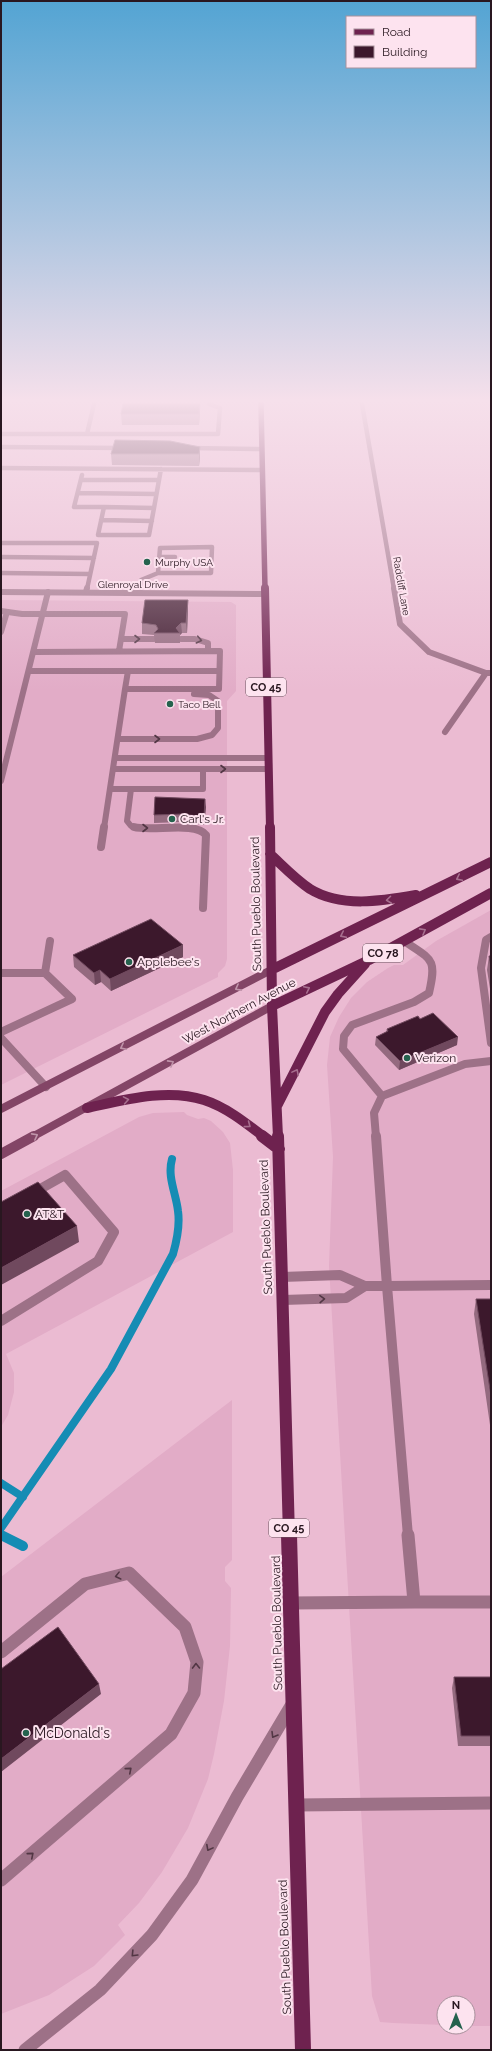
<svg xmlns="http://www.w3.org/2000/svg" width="492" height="2051" viewBox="0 0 492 2051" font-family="Raleway,sans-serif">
<rect width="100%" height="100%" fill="#ebbbd2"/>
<!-- built -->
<path fill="#e2acc7" d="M1 600 231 602 236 605V691L227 701V959L225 966 218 973V977L200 986 1 1085Z
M491 910V2026H468V2003H444V2025L393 2023 380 2022 372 1996 329 1266 333 1157 327 1065 330 1037 339 1017 351 998 367 982 388 968 394 965H403L436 941Z
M184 1112 187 1115 198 1119 204 1118 211 1121 223 1132 230 1143 233 1170V1232L6 1354 14 1373V1392L8 1415 1 1427V1191L139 1117 153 1113Z
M232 1400V1560L225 1567V1581L231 1588 230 1646 224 1701 214 1754 208 1779 188 1828 162 1872 139 1903 118 1925 125 1935 94 1966 49 1995 1 2014V1577Z"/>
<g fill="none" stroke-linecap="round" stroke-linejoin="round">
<!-- stream-far1 -->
<path stroke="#158cb4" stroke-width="8" d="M1 1483 23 1497
M1 1528 111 1369 173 1254C177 1240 180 1225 178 1211 176 1193 167 1177 172 1159
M1 1535 3 1536"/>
<!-- stream -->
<path stroke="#158cb4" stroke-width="10" d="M1 1535 23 1546"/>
<!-- lane-far4 -->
<path stroke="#9d7187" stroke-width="4.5" d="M1 434H218L220 408 209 404
M87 434 94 404
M1 447 122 448
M190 448 261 449
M1 468 262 470
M82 475 74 507H104
M81 480H159
M78 493 156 494
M104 507 154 508 149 535H98Z
M154 508 161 469
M101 520 152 521
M1 543H97L87 589
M212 547 211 573H158L160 548Z
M1 557 94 558
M160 557H175
M159 564H175
M1 573 90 574
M140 589 141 580 158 573"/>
<!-- lane-far3 -->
<path stroke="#9d7187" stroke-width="6" d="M86 592 87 588
M139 593 140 588
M1 611 22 614H125L119 651
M1 632 7 612
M121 639H154
M181 639H195L208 643V651
M34 652 220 651 219 689H125L104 828
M29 671H219
M125 689 128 671
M118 739H197L212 735 218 728V701L209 695 194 694
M115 758H268
M114 769H268
M1 781 48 592
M110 789H203V769
M131 789 127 821 131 826 137 828H192"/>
<!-- lane-far2 -->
<path stroke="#9d7187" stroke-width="8" d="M134 827C151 832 196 821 206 835L203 908
M101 847 104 827
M491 937 486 940 481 968 491 1043
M404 941C432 960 437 958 429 993L414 1002 352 1025 344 1036 343 1049 382 1096 465 1064 491 1061
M1 973H45
M1 1032 72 999 45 973 50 941
M1 1038 46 1087
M376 1137 374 1113 382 1096"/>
<!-- lane-far1 -->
<path stroke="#9d7187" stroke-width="10" d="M282 1277 340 1275 365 1286 346 1298 283 1300
M365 1286H387L376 1136
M1 1321 98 1261 114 1232 65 1175 33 1193
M408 1536 387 1286 491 1285"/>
<!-- lane -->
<path stroke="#9d7187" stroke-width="13" d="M408 1535 414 1602H491
M291 1603 414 1602
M1 1652 85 1584 129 1573 185 1627 197 1662 194 1693 171 1734 1 1880
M297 1805 491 1803
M25 2050 100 1990 152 1935 192 1880 237 1797 291 1706"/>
<!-- street-far1 -->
<path stroke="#9d7187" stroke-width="4.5" d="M362 404 394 589"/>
<!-- street -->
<path stroke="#9d7187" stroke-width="6" d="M394 588 400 624 429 652 486 673
M1 592 265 594
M445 732 486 673H490"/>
<!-- secondary-far1 -->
<path stroke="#834566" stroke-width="8" d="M1 1109 273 969
M32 1137 272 1006"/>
<!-- secondary -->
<path stroke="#834566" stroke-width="10" d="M1 1154 34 1136"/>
<!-- primary-far4 -->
<path stroke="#6e224f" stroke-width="5.5" d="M261 404 265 589"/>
<!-- primary-far3 -->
<path stroke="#6e224f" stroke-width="8" d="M265 588 270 828"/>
<!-- primary-far2 -->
<path stroke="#6e224f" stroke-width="10" d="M270 827 272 1006 278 1137
M270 854C283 866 295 879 310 889 341 908 382 901 416 895
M273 969 491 862
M272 1006 369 960 491 893
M277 1106 325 1012 338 994 365 964
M87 1108C124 1100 167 1088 204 1100 226 1107 246 1123 264 1137"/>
<!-- primary-far1 -->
<path stroke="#6e224f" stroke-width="12" d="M262 1136 279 1149
M278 1136 289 1536"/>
<!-- primary -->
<path stroke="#6e224f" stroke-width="16" d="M289 1535 303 2050"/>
</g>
<!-- wall -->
<path fill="#946a7f" d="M200 408 199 425H122L121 414Z
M200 447V458L199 466 112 465 111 454Z
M188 600V611L187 633H182L180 635V643H155L154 635 142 634V623Z
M206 807 204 825 183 822 154 823V815Z
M73 955 183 957 111 991 101 982 95 985 74 967Z
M489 956H491V995L487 970Z
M420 1019 457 1045 399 1070 375 1045 376 1037 386 1032 387 1029Z
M476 1299H491V1432L474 1314Z
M454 1677H491V1746H458L452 1688Z"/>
<!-- shaded-wall -->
<path fill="#70495e" d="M200 404V408L199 425V414Z
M200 447V458L199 466V454Z
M188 600V611L187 633 186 623Z
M181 623 182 633 180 635V633L176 628Z
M205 799 206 807 204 825V817Z
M183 945V957L111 991 110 979Z
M100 970 101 982 95 985 94 973Z
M458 1037 457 1045 399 1070 400 1061Z
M77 1226 79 1242 1 1285V1268Z
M99 1684 101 1694 1 1772V1759Z"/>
<!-- building -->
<path fill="#3c182c" stroke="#70495e" d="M123 404H200L199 414H121Z
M115 440 170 441 200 447 199 454H111Z
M145 600H188L186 623H181L176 628 180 633H154L158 629 156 625 142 623Z
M155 797 205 799 204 817 183 814 154 815Z
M151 919 183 945 110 979 100 970 94 973 73 955Z
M489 956H491V967Z
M433 1013 458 1037 400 1061 376 1037 388 1031 387 1029 418 1016 420 1019Z
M38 1182 77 1226 1 1268V1202Z
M476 1299H491V1396Z
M58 1627 99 1684 1 1759V1669Z
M454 1677H491V1736H461Z"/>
<!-- one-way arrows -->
<defs><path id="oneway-chevron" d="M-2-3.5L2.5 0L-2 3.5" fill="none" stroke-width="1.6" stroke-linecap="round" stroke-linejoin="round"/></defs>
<g stroke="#523644">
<use href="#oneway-chevron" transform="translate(137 639)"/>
<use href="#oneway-chevron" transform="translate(199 640) rotate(12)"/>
<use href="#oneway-chevron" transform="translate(157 739)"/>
<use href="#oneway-chevron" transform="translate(223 769)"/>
<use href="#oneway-chevron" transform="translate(145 828)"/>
<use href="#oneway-chevron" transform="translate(322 1299) rotate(-2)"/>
<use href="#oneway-chevron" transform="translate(118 1576) rotate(166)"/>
<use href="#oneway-chevron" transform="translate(196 1666) rotate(-91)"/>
<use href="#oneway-chevron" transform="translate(274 1735) rotate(121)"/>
<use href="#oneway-chevron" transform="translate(129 1770) rotate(-41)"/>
<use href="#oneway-chevron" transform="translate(209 1848) rotate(118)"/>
<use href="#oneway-chevron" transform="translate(31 1855) rotate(-41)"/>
<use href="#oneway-chevron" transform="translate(134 1954) rotate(134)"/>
</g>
<g stroke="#a76f8f">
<use href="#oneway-chevron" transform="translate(459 878) rotate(154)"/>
<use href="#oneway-chevron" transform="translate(389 900) rotate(173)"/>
<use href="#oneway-chevron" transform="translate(423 931) rotate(-29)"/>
<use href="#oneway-chevron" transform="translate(343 935) rotate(154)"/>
<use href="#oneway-chevron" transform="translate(307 989) rotate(-26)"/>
<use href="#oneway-chevron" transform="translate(296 1072) rotate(-62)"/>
<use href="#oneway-chevron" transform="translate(126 1100) rotate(-10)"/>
<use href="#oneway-chevron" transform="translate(248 1125) rotate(37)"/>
</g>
<g stroke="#c094aa">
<use href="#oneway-chevron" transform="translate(238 988) rotate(152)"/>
<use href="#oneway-chevron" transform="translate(123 1047) rotate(153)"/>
<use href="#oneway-chevron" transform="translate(171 1063) rotate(-29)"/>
<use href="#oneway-chevron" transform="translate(35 1136) rotate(-28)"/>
</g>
<!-- sky -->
<linearGradient id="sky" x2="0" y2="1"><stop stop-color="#53a4d3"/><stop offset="0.58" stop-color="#f6e0eb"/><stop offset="1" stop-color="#f6e0eb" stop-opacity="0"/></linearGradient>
<rect width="492" height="691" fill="url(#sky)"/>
<!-- markers -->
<g fill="#25624e" stroke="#fde3ef" stroke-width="1.5">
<circle cx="147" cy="562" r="4"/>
<circle cx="170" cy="704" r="4"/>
<circle cx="172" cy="819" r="4"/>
<circle cx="129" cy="962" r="4"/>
<circle cx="407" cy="1058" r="4"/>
<circle cx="27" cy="1214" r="4"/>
<circle cx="26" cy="1733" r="4"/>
</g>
<g text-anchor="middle" stroke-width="4" stroke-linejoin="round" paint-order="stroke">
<!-- far-poi labels -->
<g font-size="10" fill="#291720" stroke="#fde3ef" text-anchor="start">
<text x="155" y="566">Murphy USA</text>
<text x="178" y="708">Taco Bell</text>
</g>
<!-- far-street labels -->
<g font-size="10" fill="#291720" stroke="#fde3ef">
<text x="133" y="588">Glenroyal Drive</text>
<text transform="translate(402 586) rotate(80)" y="4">Radcliff Lane</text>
</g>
<!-- shield labels -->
<g fill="#fde3ef" stroke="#69545e" stroke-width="1">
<rect x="246" y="678" width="40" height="18" rx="3"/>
<rect x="363" y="944" width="40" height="18" rx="3"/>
<rect x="269" y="1519" width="40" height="18" rx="3"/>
</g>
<g font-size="11" font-weight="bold" fill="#291720">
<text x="266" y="691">CO 45</text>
<text x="383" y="957">CO 78</text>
<text x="289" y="1532">CO 45</text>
</g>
<!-- poi labels -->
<g font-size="12" fill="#291720" stroke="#fde3ef" text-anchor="start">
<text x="180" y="823">Carl's Jr.</text>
<text x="137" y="966">Applebee's</text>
<text x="415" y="1062">Verizon</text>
<text x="35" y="1218">AT&amp;T</text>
</g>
<!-- street labels -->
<g font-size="12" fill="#291720" stroke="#fde3ef">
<text transform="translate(256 904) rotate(-91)" y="4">South Pueblo Boulevard</text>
<text transform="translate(239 1011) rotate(-28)" y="4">West Northern Avenue</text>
<text transform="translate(266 1227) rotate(-92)" y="4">South Pueblo Boulevard</text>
<text transform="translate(277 1623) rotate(-91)" y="4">South Pueblo Boulevard</text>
<text transform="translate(285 1947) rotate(-92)" y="4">South Pueblo Boulevard</text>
</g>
<!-- near-poi labels -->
<g font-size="14" fill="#291720" stroke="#fde3ef" text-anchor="start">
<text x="34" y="1738">McDonald's</text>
</g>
</g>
<!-- border -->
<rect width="492" height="2051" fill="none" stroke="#291720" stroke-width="4"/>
<!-- legend -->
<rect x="346" y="16" width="130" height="52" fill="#fde3ef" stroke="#a8919c"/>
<rect x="354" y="29" width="20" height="6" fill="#6e224f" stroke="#a8919c"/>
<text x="382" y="36" font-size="12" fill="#291720">Road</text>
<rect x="354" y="46" width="20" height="12" fill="#3c182c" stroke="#a8919c"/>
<text x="382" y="56" font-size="12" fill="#291720">Building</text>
<!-- north arrow -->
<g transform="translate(456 2015)"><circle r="19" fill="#fde3ef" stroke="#a8919c"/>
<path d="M0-3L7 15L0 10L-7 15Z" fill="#25624e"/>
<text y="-6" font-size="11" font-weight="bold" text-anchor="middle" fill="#291720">N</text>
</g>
</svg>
